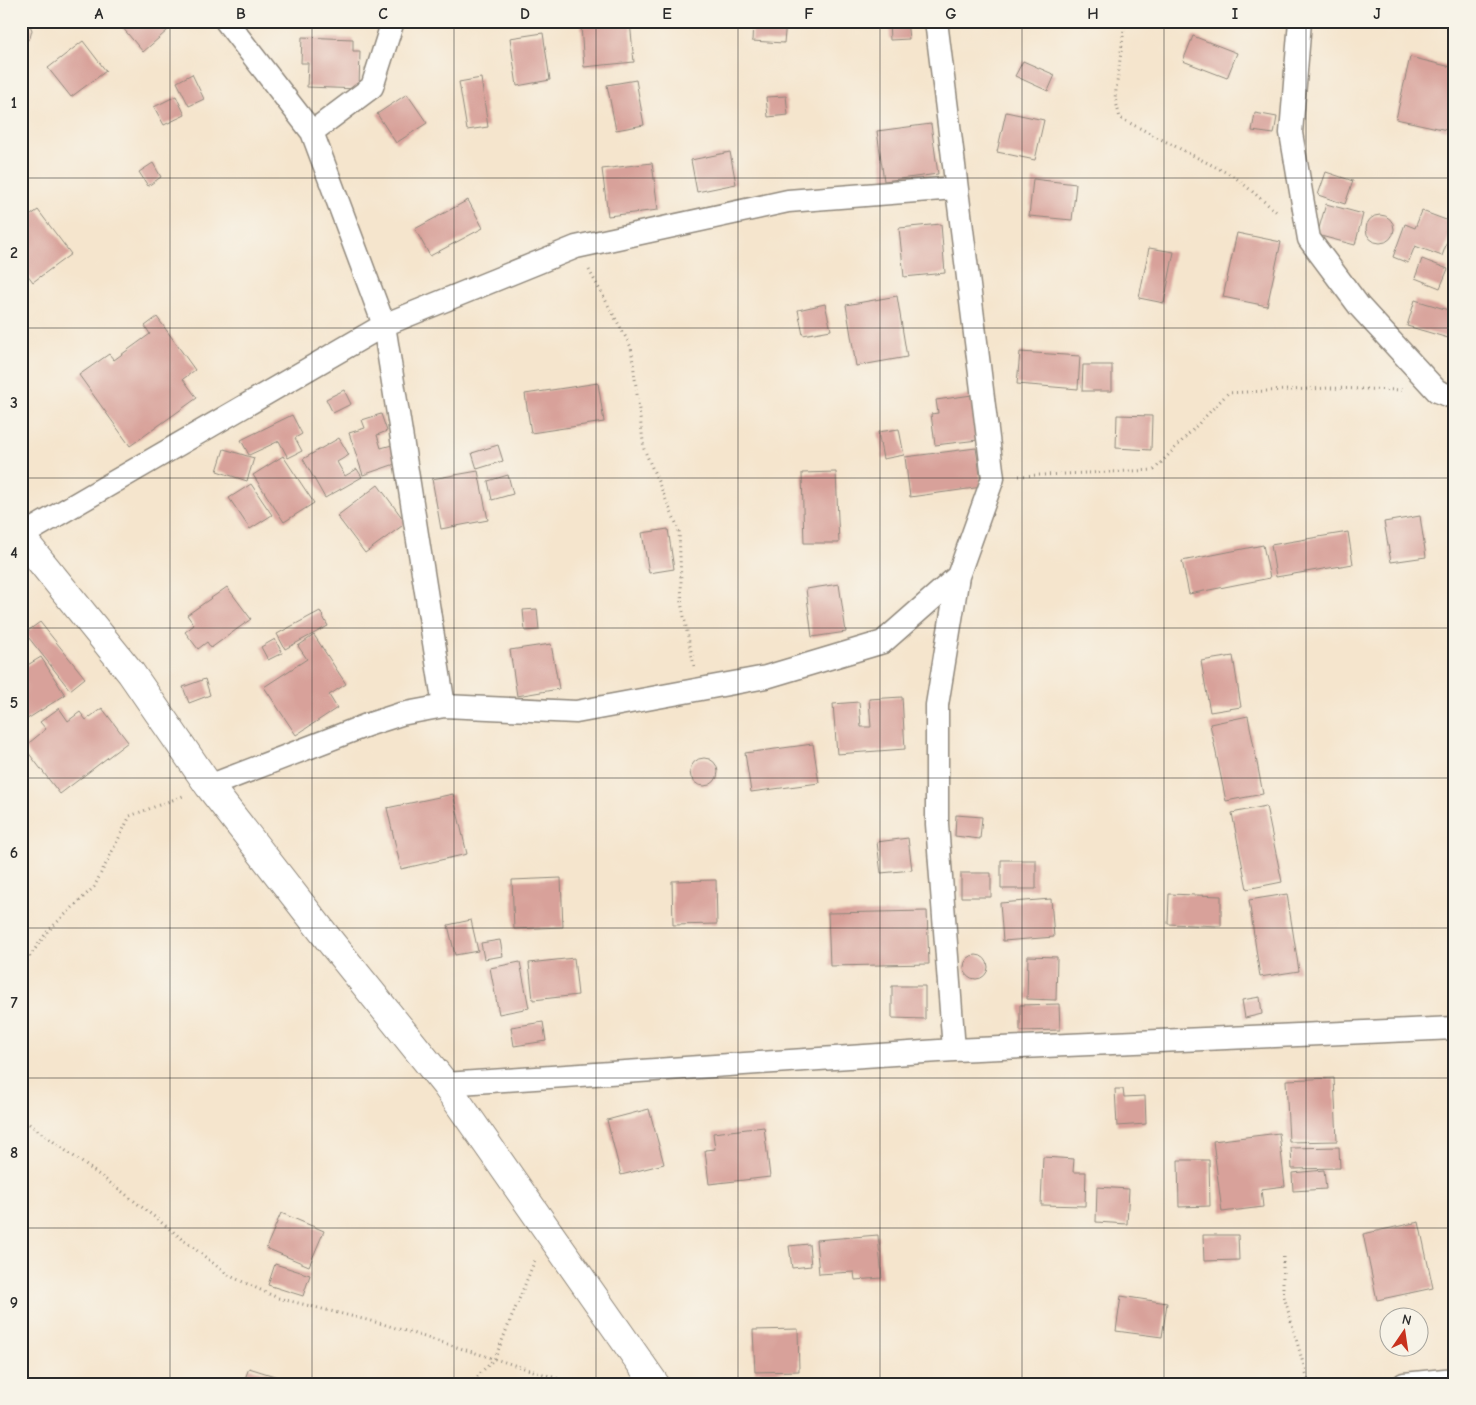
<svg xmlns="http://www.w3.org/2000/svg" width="1476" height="1405" viewBox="0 0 1476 1405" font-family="'Comic Neue',sans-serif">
<rect width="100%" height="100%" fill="#f7f3e8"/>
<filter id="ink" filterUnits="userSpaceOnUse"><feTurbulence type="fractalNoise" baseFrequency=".02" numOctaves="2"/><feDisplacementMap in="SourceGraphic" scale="10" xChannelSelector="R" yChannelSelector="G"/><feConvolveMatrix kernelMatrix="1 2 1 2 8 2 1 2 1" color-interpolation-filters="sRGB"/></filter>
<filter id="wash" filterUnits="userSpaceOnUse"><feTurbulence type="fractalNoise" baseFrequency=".0096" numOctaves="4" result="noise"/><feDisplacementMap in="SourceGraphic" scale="20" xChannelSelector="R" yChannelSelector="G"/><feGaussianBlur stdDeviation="1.12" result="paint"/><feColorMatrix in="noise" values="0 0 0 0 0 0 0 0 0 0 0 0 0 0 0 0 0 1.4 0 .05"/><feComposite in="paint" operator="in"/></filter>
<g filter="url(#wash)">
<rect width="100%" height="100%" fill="#f5e5cd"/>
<g id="blocks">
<!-- building -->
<path fill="#d8a19a" d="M21 21H28L32 30 30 38 21 44Z
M117 21H174L176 23 143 52Z
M310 21H332V25Z
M753 21H786L784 43 752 41Z
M889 21H907L909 39 890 40Z
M630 22 634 62 584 67 581 26Z
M543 33 550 80 517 86 510 38Z
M1193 36 1237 53 1227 78 1183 61Z
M302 37 353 39V51H360L359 89 307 87 308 63H301Z
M83 41 106 71 71 97 48 68Z
M1410 57 1455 68V96L1447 130 1396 119Z
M1023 61 1055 75 1048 91 1015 76Z
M192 74 204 99 189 106 177 82Z
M481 78 488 127 467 130 459 82Z
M636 80 644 125 616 130 607 85Z
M407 94 427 123 396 143 377 114Z
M176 96 185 115 164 125 154 107Z
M786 96 788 115 768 117 766 97Z
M1006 112 1044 120 1035 160 997 152Z
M1255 113 1277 117 1274 134 1252 131Z
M931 124 938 174 884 181 877 131Z
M730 152 736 184 697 192 691 160Z
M153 163 161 177 148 186 139 172Z
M652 163 658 210 608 216 602 169Z
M1326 172 1353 181 1345 204 1318 195Z
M1033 179 1076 184 1072 220 1029 216Z
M468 200 483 228 430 256 415 229Z
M1326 204 1363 214 1355 245 1317 235Z
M38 210 71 254 33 282 21 266V222Z
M1422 211 1454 223 1442 256 1415 246 1408 263 1393 257 1405 224 1415 228Z
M1366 229a14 14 0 1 1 28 0a14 14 0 1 1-28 0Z
M941 224 945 273 904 277 899 228Z
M1237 233 1281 242 1267 306 1223 297Z
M1149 248 1174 252 1164 303 1139 298Z
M1422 259 1448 269 1440 288 1415 278Z
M897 296 907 357 856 366 846 305Z
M1415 300 1455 312V340L1407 326Z
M825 304 831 330 803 335 798 310Z
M157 317 195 370 183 379 197 398 130 446 79 375 109 354 114 360 150 334 145 326Z
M1020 352 1080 356 1078 389 1017 384Z
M1083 365H1112V391H1082Z
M598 383 604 422 531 433 525 394Z
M344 390 351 404 333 413 326 399Z
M972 395 978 440 935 445 931 414 938 413 936 400Z
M381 414 387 431 377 435 381 448 392 445 398 463 363 475 349 433 365 428 362 420Z
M292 415 302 434 295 438 302 451 288 458 279 441 249 455 241 440Z
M1117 415 1152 416 1151 450 1116 448Z
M899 429 904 455 883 459 878 432Z
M339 438 349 455 337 462 345 476 357 469 362 477 325 498 303 459Z
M498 445 503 461 477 469 472 453Z
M976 448 982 487 910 497 905 457Z
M224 449 254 458 247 481 217 471Z
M283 456 314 503 284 522 253 475Z
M478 471 488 520 441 529 432 479Z
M836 472 839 543H804L802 473Z
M508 475 513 494 492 500 488 481Z
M251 484 272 515 250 529 229 498Z
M378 485 406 523 365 553 337 516Z
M1420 516 1426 557 1391 562 1384 522Z
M668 529 674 569 649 573 642 533Z
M1348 532 1353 564 1276 577 1271 545Z
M1263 545 1270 578 1189 594 1182 561Z
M839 584 846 632 812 637 806 589Z
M227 587 251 619 211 648 207 642 198 649 185 632 194 625 187 615Z
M537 609 539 630 525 631 523 610Z
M320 611 328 626 285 649 277 634Z
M40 622 85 678 70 690 25 633Z
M314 635 346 684 329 695 337 708 296 735 264 687 307 659 298 646Z
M275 639 282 653 268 660 261 647Z
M551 644 559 689 517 696 510 650Z
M1233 656 1241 707 1210 712 1201 661Z
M41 657 65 695 21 723V669Z
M205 679 210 695 189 703 183 687Z
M902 697 905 749 837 754 833 704 859 702 861 727H871L869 699Z
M59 708 68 721 80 712 86 720 102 708 128 742 60 794 24 747 46 729 40 722Z
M1248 716 1263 794 1226 801 1210 724Z
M813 744 819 783 751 792 745 753Z
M690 772a14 14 0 1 1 28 0a14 14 0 1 1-28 0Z
M453 794 467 854 401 869 387 808Z
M1266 806 1282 882 1247 889 1232 813Z
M956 815 982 817 980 839 955 836Z
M908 838 912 870 881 873 877 842Z
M1001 860H1036V889H1001Z
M961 873H991V897H961Z
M561 878 563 927 514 929 512 880Z
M716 880 717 924 673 925 672 881Z
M1169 894 1221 896V926L1168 924Z
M1287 894 1299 971 1260 977 1249 900Z
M1051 899 1054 937 1003 941 1000 903Z
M927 911 929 964 830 966 828 913Z
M471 920 478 951 455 955 448 925Z
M500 940 503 956 484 959 481 943Z
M964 967a12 12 0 1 1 24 0a12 12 0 1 1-24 0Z
M1028 956 1057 957 1056 1000 1027 999Z
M574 958 578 995 533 1000 529 963Z
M520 962 529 1008 499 1014 490 968Z
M892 986H925V1019L892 1018Z
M1260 997 1262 1014 1245 1018 1242 1000Z
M1059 1004 1060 1030 1020 1031V1005Z
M543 1022 546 1041 514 1046 511 1027Z
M1334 1078 1337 1141 1289 1142 1286 1080Z
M1115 1089H1123L1124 1097 1145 1096 1146 1124 1117 1126Z
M649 1109 664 1164 621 1175 607 1120Z
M764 1127 770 1177 709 1184 705 1150 715 1149 713 1133Z
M1279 1133 1285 1186 1261 1189 1263 1207 1222 1212 1213 1141Z
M1339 1147 1340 1168 1292 1169 1291 1148Z
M1043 1157 1074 1159 1073 1172H1086L1085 1206 1041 1205Z
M1178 1160H1209L1210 1206 1179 1207Z
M1324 1170 1326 1189 1293 1191 1292 1173Z
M1097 1187 1129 1189 1127 1224 1096 1222Z
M281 1213 324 1231 309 1266 266 1248Z
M1419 1222 1433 1288 1377 1300 1363 1234Z
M878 1235 882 1278 855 1280 854 1272 819 1274 816 1240Z
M1203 1235H1238L1239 1260 1204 1261Z
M809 1244 811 1266 792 1268 789 1246Z
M275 1264 310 1275 303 1296 268 1285Z
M1121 1296 1167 1303 1162 1337 1116 1331Z
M798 1329 799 1371 755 1372 753 1330Z
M249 1368 281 1378 279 1384H243Z"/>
</g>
</g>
<g filter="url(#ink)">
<use href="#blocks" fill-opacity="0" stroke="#90887c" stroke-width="1"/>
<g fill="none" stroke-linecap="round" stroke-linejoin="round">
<defs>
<path id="minor" d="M226 21 312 132 384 325 444 706
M1300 21 1291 133 1309 239 1359 306 1437 391 1455 398
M312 132 372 87 393 21
M21 536 384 325 576 247 788 201 955 188
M209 786 367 725 401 714 444 706 576 712 766 677 883 642 958 576 993 478 936 21
M954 1050 937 824V705L958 576
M445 1084 954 1050 1455 1028
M1404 1384 1455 1379"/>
<path id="secondary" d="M21 537 131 673 209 786 329 940 445 1084 655 1384"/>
</defs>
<!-- minor casing -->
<use href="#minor" stroke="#90887c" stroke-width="25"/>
<!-- secondary casing -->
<use href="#secondary" stroke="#90887c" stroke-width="30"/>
<!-- path -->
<path stroke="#90887c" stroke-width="3" stroke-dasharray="1 4" stroke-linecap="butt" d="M1125 21 1115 98 1120 118 1235 177 1279 214
M589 270 631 347 644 449 679 530 682 607 694 666
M1019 476 1154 470 1228 393 1329 388 1402 390
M21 969 47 932 94 887 130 816 183 796
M21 1118 124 1193 228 1275 278 1298 383 1324 575 1384
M1283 1257V1293L1309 1384
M470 1384 495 1358 535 1260"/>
<!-- minor -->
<use href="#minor" stroke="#fff" stroke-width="22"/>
<!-- secondary -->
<use href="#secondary" stroke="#fff" stroke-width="28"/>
</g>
</g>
<!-- grid -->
<path fill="none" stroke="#2b2b2b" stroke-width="1" stroke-opacity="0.55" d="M170 21V1384M312 21V1384M454 21V1384M596 21V1384M738 21V1384M880 21V1384M1022 21V1384M1164 21V1384M1306 21V1384M21 178H1455M21 328H1455M21 478H1455M21 628H1455M21 778H1455M21 928H1455M21 1078H1455M21 1228H1455"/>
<!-- margin -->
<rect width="1476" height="1405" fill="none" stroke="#f7f3e8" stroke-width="55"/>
<!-- north arrow -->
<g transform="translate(1404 1332) rotate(13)"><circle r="24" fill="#f7f3e8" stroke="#a5a39c"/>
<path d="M0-4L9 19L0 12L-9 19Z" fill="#c8321e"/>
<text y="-8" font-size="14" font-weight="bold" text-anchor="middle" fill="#2b2b2b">N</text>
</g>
<rect x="28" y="28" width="1420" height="1350" fill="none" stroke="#2b2b2b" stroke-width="2"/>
<g font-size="16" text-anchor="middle" font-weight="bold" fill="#2b2b2b">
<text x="99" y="19">A</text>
<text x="241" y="19">B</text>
<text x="383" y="19">C</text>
<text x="525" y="19">D</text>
<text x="667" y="19">E</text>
<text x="809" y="19">F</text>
<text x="951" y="19">G</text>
<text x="1093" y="19">H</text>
<text x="1235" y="19">I</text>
<text x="1377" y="19">J</text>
<text x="14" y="108">1</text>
<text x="14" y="258">2</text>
<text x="14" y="408">3</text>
<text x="14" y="558">4</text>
<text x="14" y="708">5</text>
<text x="14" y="858">6</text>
<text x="14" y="1008">7</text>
<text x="14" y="1158">8</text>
<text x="14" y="1308">9</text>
</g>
</svg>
